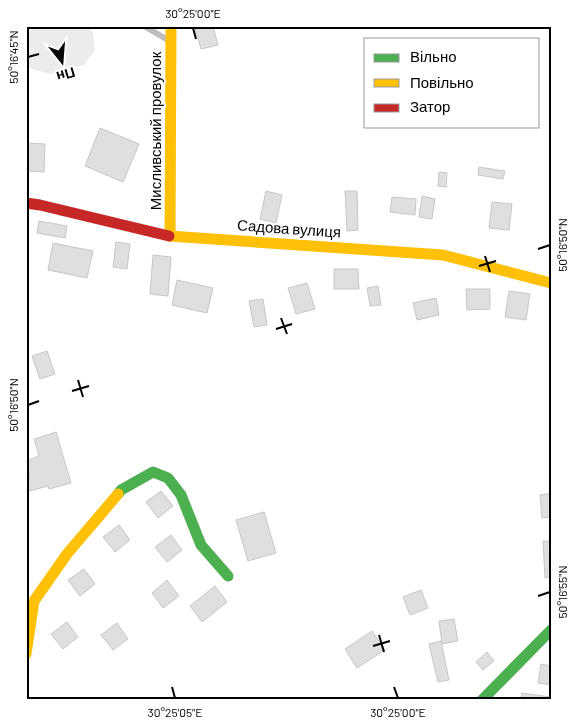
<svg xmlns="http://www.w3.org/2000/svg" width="577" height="726" viewBox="0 0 577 726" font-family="Barlow,sans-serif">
<rect width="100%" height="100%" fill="#fff"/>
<!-- green -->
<path fill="#ececec" d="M86 26 93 32 95 50 84 65 50 74 32 69 26 65V27Z"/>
<!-- building -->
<path fill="#dfdfdf" stroke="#c7c7c7" d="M201 26H213L218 45 201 49 195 28Z
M100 128 139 144 123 182 85 166Z
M26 143 45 144 44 172 26 171Z
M479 167 505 171 503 179 478 175Z
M439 172 447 173 446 187 438 186Z
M266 191 282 195 276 223 260 219Z
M345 191H357L358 230 347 231Z
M422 196 435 199 432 219 419 217Z
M392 197 416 199 415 215 390 212Z
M492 202 512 204 509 230 489 228Z
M39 221 67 226 65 238 37 233Z
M116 242 130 244 127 269 113 267Z
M53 243 93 251 87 278 48 270Z
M153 255 171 257 168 296 150 294Z
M334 269H358L359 289H334Z
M177 280 213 288 207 313 172 305Z
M307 283 315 309 296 314 288 288Z
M378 286 381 305 370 306 367 288Z
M466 289H490V309L467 310Z
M509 291 530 294 526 320 505 317Z
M436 298 439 315 417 320 413 303Z
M263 299 267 325 254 327 249 301Z
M47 351 55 374 40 379 32 356Z
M56 432 71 483 49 489 48 486 29 491 26 480V479L30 477 26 466V461L39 456 34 439Z
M161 491 173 506 158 518 146 502Z
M551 493V517L542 518 540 495Z
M264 512 276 553 248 561 236 520Z
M119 525 130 540 115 552 103 537Z
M171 535 182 550 167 562 155 547Z
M543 541H551V577L545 578Z
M84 569 95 584 80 596 68 580Z
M167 580 179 596 163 608 152 593Z
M215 586 227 602 202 622 190 606Z
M421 590 428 608 410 615 403 597Z
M454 619 458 641 442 644 439 621Z
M67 622 78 637 63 649 51 634Z
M117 623 128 639 113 650 101 635Z
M372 631 385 650 357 668 345 649Z
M441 641 449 680 438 682 429 644Z
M487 652 494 661 483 670 476 662Z
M541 664 551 666V685L538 683Z
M522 693 551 697V700H521Z"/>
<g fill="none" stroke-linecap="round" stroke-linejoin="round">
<!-- lane -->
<path stroke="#bebebe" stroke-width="6" d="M144 26 168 40"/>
<!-- fast -->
<path stroke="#4caf50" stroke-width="11" d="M118 494 121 490 153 472 168 478 181 495 201 545 228 576
M482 700 551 630"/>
<!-- slow -->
<path stroke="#ffc107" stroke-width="11" d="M169 236 443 255 551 283
M170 236 171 26
M26 654 34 601 67 554 118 494"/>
<!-- jam -->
<path stroke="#c62828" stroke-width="11" d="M26 203 40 205 169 236"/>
</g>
<!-- ticks -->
<path fill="none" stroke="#000" stroke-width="2" d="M193 28 196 39M28 57 39 54M538 249 550 245M485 256 490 272M479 266 496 261M281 318 287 334M276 329 292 324M78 380 83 397M72 391 89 386M28 405 39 401M538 596 550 592M379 635 384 652M373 646 390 641M172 687 175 698M394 687 398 698"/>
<g text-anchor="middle" stroke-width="4" stroke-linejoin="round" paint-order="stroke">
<!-- street labels -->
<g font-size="15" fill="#000" stroke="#fff">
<text transform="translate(156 131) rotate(-90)" y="5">Мисливський провулок</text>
<text transform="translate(289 229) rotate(4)" y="5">Садова вулиця</text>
</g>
</g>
<!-- border -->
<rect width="577" height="726" fill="none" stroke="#ffffff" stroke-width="55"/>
<!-- legend -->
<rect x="364" y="38" width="175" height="90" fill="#ffffff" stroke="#999999"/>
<rect x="374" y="54" width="25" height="8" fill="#4caf50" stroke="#999999"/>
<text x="410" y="62" font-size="15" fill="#000000">Вільно</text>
<rect x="374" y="79" width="25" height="8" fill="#ffc107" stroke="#999999"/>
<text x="410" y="88" font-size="15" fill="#000000">Повільно</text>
<rect x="374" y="104" width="25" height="8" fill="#c62828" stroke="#999999"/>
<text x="410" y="112" font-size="15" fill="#000000">Затор</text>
<!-- north arrow -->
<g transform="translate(62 62) rotate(163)" stroke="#ffffff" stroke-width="4" paint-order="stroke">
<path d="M0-4L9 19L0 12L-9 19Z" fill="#000000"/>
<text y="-8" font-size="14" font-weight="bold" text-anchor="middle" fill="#000000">Пн</text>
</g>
<rect x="28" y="28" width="522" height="670" fill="none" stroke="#000" stroke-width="2"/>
<g font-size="12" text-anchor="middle" fill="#000">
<text x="193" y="18">30°25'00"E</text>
<text transform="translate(14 57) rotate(-90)" y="4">50°16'45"N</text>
<text transform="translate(563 245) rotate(-90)" y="4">50°16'50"N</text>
<text transform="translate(14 405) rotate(-90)" y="4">50°16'50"N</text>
<text transform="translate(563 592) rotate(-90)" y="4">50°16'55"N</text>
<text x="175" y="717">30°25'05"E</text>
<text x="398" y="717">30°25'00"E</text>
</g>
</svg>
